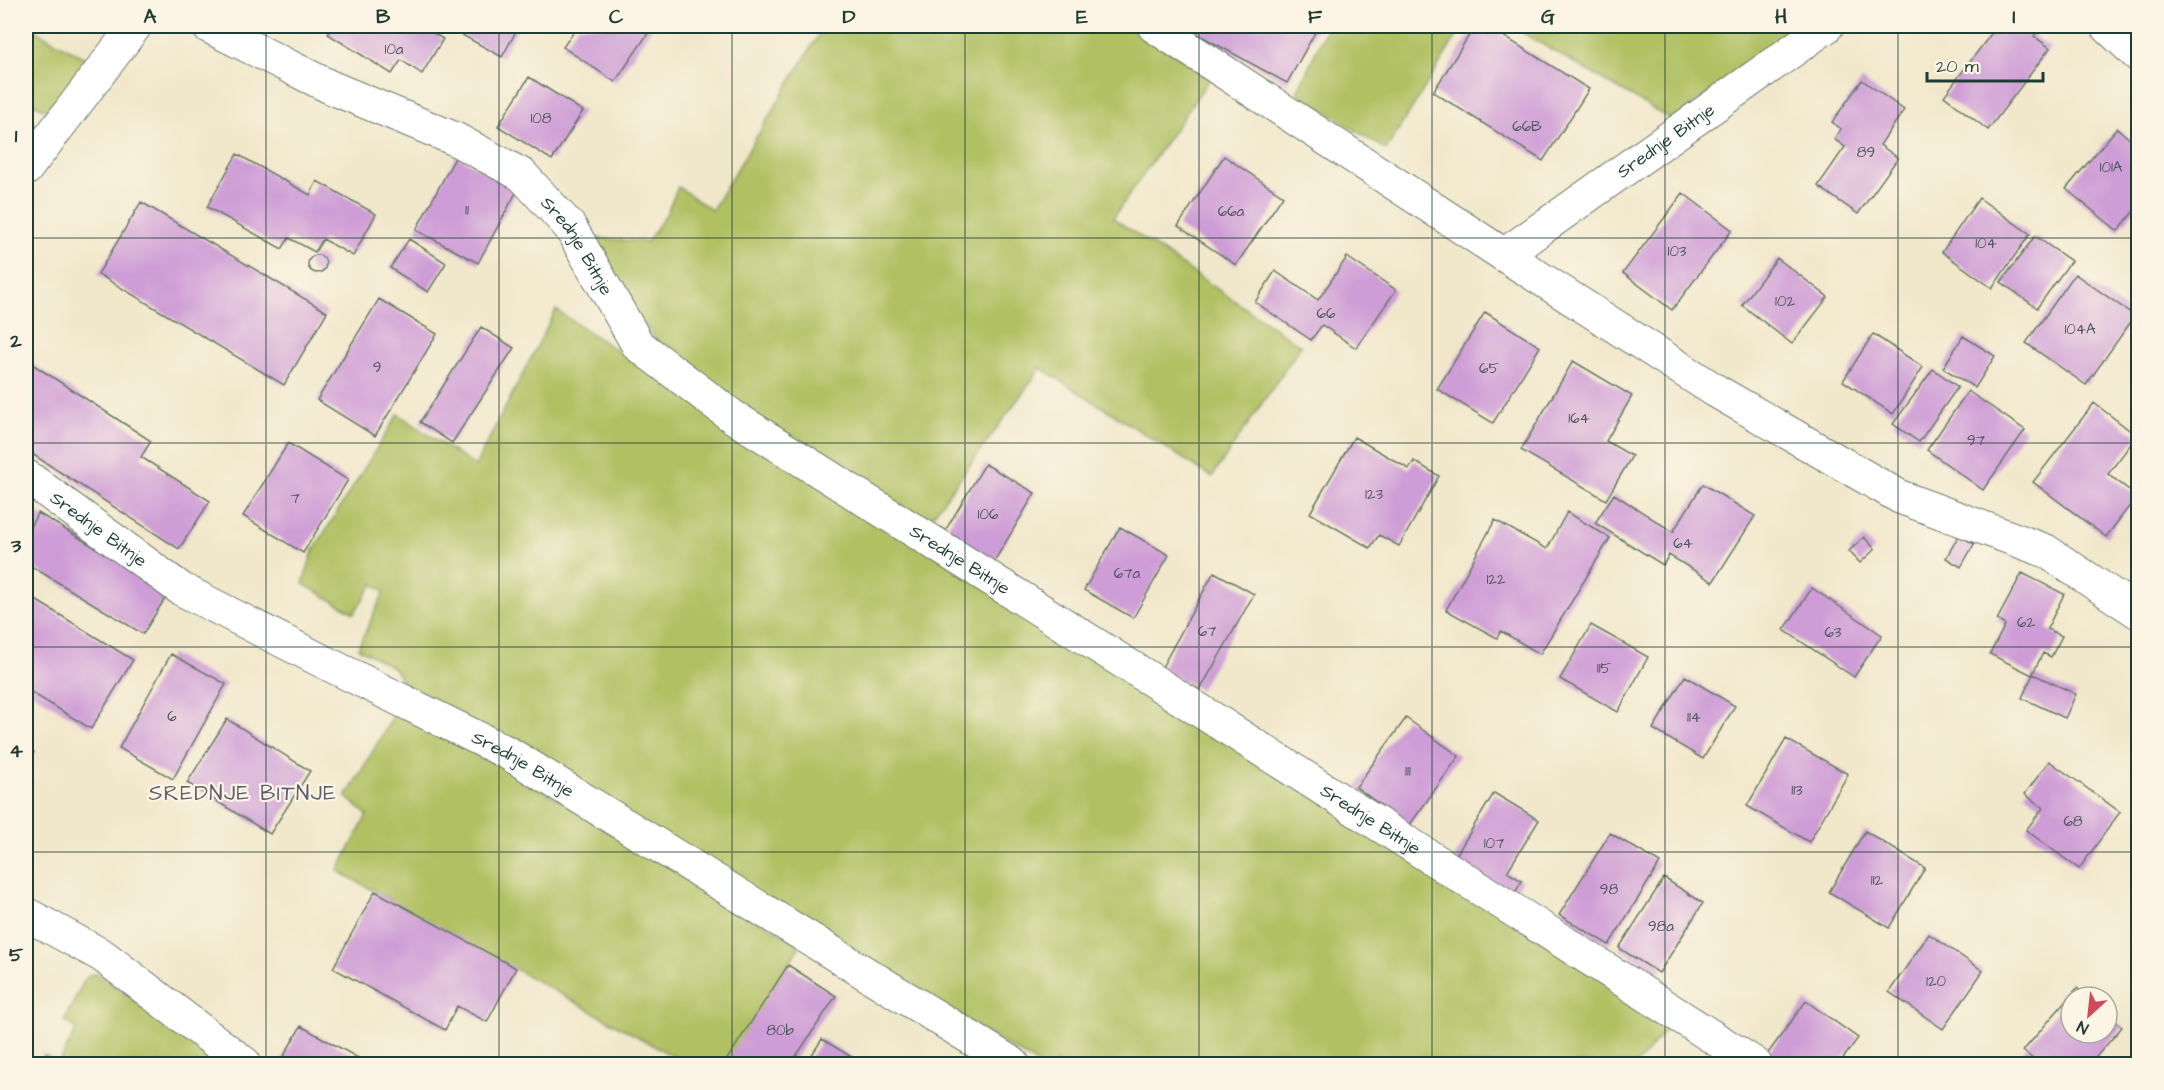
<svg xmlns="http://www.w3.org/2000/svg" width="2164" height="1090" viewBox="0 0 2164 1090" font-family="'Architects Daughter',sans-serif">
<rect width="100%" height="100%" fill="#fcf5e5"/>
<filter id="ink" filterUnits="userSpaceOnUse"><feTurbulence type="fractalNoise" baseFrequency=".0167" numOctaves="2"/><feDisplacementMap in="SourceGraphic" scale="12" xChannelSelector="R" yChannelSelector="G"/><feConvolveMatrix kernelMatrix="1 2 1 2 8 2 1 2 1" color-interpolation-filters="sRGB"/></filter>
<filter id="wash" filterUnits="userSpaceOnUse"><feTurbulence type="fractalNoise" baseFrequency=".008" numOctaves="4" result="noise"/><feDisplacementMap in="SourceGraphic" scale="24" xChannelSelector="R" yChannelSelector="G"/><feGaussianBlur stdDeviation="1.35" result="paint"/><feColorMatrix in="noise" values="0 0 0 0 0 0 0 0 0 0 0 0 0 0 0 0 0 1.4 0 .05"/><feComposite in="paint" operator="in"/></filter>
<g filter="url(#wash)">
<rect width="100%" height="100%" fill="#f1e7cb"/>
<!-- green -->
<path fill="#b0c062" stroke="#687e4b" stroke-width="1.5" d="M26 26 87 59 49 112 26 99Z
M824 26H1128L1211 77 1113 218 1301 346 1212 477 1041 368 933 515 917 517 689 374 654 337 629 303 597 238 647 242 667 213 678 187 712 210Z
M1325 26H1463L1386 150 1297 93 1327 27Z
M1511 26H1803L1672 120Z
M26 119 38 126 26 143Z
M556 310 693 401 1672 1022 1637 1064H1037L879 966 404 684 394 668 358 648 384 592 373 584 354 613 303 584 313 551 398 414 475 466Z
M395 713 503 766 800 945 730 1064H687L338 871 367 815 346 797Z
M91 974H98L220 1064H40L44 1055 59 1063 77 1028 64 1021 85 979Z"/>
<g id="blocks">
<!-- building -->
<path fill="#ce9cd6" d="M333 26H422L443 39 422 74 401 60 392 74 328 34Z
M446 26H519L502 57Z
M578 26H653L615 82 563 47Z
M1183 26H1316L1318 27 1287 83Z
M1475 26H1487L1589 89 1543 161 1433 92Z
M1997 26H2042L2034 36 2050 48 1988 130 1944 96Z
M529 77 583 111 552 160 498 126Z
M1862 80 1904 110 1880 145 1898 158 1858 214 1818 186 1845 147 1834 139 1841 129 1832 122Z
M2117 128 2138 146V206L2118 231 2066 189Z
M237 154 310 195 317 181 376 214 353 256 323 239 315 252 289 238 282 249 207 207Z
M456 156 518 189 478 263 416 230Z
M1224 156 1283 196 1236 265 1178 226Z
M1683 193 1732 230 1672 310 1623 273Z
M1979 198 2030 234 1992 288 1942 252Z
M141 202 327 312 284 385 98 274Z
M2035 236 2071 261 2037 308 2001 282Z
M409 239 446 263 428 292 390 268Z
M308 264a9 9 0 1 1 18 0a9 9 0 1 1-18 0Z
M1347 257 1396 290 1356 348 1322 325 1311 340 1255 302 1275 271 1318 300Z
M1777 258 1828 297 1792 344 1742 305Z
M2075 274 2135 316 2086 385 2026 343Z
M379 299 437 334 375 436 317 400Z
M1485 312 1540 347 1493 423 1437 389Z
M481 327 514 348 452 443 420 422Z
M1873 334 1923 367 1893 414 1843 381Z
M1963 336 1995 356 1975 388 1943 368Z
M26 360 151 441 141 457 210 501 179 549 26 450Z
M1573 361 1632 396 1606 441 1632 456 1606 500 1521 450Z
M1933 369 1958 387 1919 442 1893 424Z
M1968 391 2025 430 1983 490 1927 450Z
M2094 403 2137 436 2108 474 2137 496 2106 537 2033 482Z
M1354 437 1409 469 1414 461 1439 476 1399 546 1379 535 1370 548 1310 513Z
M288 443 348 480 303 553 243 516Z
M985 464 1035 493 992 565 942 536Z
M1703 484 1755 516 1713 582 1669 555 1663 565 1595 523 1614 494 1673 532Z
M1567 512 1610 538 1540 654 1501 631 1497 638 1446 610 1495 520 1547 549Z
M38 513 169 592 143 634 26 563V533Z
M1120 527 1169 555 1133 618 1084 590Z
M1959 535 1974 544 1961 567 1946 558Z
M1864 537 1875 549 1860 563 1849 551Z
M1214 572 1254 594 1200 690 1161 669Z
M2022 573 2064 594 2047 629 2062 636 2051 657 2043 653 2032 675 1990 654 2005 625 1997 620Z
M1812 588 1882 635 1854 677 1784 630Z
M26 594 133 660 91 729 26 689Z
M1591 625 1648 657 1618 712 1560 679Z
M171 654 226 684 173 779 119 748Z
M2033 674 2076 694 2065 718 2022 698Z
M1685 676 1735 706 1703 759 1653 729Z
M1406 718 1459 756 1409 826 1356 787Z
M227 719 310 771 270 834 187 783Z
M1786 739 1848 774 1809 842 1747 806Z
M26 747 34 752 26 768Z
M2049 761 2120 812 2079 869 2026 830 2043 808 2025 794Z
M1494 793 1539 820 1507 872 1522 881 1510 901 1450 865Z
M1865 831 1925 868 1889 928 1829 892Z
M1610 833 1660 863 1609 945 1559 915Z
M1664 878 1703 903 1659 973 1619 948Z
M375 891 516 968 487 1022 457 1006 445 1030 333 968Z
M1929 934 1983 971 1943 1029 1889 992Z
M788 965 836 996 791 1064H724Z
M2077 988 2087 997H2071V1033H2107V1014L2122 1027 2090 1064H2039L2023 1051Z
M26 997 32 1000 26 1013Z
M1806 1001 1858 1038 1839 1064H1779L1766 1056Z
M301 1026 369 1064H279Z
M822 1039 863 1064H806Z"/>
</g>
</g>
<g filter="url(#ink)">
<use href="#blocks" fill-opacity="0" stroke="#687869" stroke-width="1.5"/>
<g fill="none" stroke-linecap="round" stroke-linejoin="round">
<defs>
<g id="minor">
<path id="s1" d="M208 26 330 87 455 139 522 175 570 227 638 345 732 416 1163 687 1755 1064"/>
<path d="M1154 26 1504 255 1716 391 1900 497 2046 551 2138 612"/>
<path d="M2107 26 2138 55"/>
<path id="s2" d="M1504 255 1827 26"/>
<path id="s3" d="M26 476 181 589 320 660 508 753 1013 1064"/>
<path d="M26 914 103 956 245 1064"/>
</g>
<path id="secondary" d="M26 169 135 26"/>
</defs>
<!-- minor casing -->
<use href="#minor" stroke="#687869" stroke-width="35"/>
<!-- secondary casing -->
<use href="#secondary" stroke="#687869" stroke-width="35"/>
<!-- minor -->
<use href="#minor" stroke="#fff" stroke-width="33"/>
<!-- secondary -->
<use href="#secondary" stroke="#fff" stroke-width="33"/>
</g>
</g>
<!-- grid -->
<path fill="none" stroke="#1f3d34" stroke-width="1.5" stroke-opacity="0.55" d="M266 26V1064M499 26V1064M732 26V1064M965 26V1064M1199 26V1064M1432 26V1064M1665 26V1064M1898 26V1064M26 238H2138M26 443H2138M26 647H2138M26 852H2138"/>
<g text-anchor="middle" stroke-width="4.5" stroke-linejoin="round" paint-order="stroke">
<!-- number labels -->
<g font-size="15" fill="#4b555c">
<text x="394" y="54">10a</text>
<text x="541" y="123">108</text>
<text x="1527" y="131">66B</text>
<text x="1866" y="157">89</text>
<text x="2111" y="172">101A</text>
<text x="467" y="215">11</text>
<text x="1231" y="216">66a</text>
<text x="1986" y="248">104</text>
<text x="1677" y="256">103</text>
<text x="1785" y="306">102</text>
<text x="1326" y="318">66</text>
<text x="2080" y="334">104A</text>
<text x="377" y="372">9</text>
<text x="1489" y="373">65</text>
<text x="1579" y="423">164</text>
<text x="1976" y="445">97</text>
<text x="1374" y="499">123</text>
<text x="295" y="503">7</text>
<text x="988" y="519">106</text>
<text x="1683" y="548">64</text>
<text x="1127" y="578">67a</text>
<text x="1496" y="584">122</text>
<text x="2026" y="627">62</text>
<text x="1207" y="636">67</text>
<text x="1833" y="637">63</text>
<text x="1604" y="673">115</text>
<text x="172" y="721">6</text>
<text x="1694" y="722">114</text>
<text x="1408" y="776">111</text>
<text x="1797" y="795">113</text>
<text x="2073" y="826">68</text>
<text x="1494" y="848">107</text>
<text x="1877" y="885">112</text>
<text x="1609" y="894">98</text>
<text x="1661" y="931">98a</text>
<text x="1936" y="986">120</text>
<text x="780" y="1035">80b</text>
</g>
<!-- street labels -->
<g font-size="18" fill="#1f3d34" stroke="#fcf5e5">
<text dy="6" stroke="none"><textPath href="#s2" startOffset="198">Srednje Bitnje</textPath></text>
<text dy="6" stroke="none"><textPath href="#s1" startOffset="438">Srednje Bitnje</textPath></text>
<text dy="6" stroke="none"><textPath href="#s3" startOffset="90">Srednje Bitnje</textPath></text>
<text dy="6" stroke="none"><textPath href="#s1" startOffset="942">Srednje Bitnje</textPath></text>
<text dy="6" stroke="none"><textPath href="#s3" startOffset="576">Srednje Bitnje</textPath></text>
<text dy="6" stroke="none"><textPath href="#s1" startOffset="1428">Srednje Bitnje</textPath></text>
</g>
<!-- quarter labels -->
<g font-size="21" letter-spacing="1.5" fill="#5c5e6d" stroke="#fcf5e5">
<text x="243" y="800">SREDNJE BITNJE</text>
</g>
</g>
<!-- margin -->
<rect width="2164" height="1090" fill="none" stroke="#fcf5e5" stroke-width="66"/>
<!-- north arrow -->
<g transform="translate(2089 1015) rotate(207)"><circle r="28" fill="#fcf5e5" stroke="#a4ab9e" stroke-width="1.5"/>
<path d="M0-4.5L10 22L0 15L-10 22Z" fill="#d1495b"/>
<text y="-9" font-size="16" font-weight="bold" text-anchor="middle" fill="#1f3d34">N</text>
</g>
<!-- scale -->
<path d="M1927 72v9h116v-9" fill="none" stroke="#1f3d34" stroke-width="3"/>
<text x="1936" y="72" font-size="18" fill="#1f3d34" stroke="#fcf5e5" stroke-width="4.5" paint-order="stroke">20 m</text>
<rect x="33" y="33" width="2098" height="1024" fill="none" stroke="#1f3d34" stroke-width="2"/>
<g font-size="20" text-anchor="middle" font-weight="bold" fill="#1f3d34">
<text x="150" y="23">A</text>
<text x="383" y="23">B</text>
<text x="616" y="23">C</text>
<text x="849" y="23">D</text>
<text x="1082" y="23">E</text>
<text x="1315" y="23">F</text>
<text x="1548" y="23">G</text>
<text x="1781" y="23">H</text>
<text x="2014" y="23">I</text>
<text x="16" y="142">1</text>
<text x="16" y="347">2</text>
<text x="16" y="552">3</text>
<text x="16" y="757">4</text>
<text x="16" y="961">5</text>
</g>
</svg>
